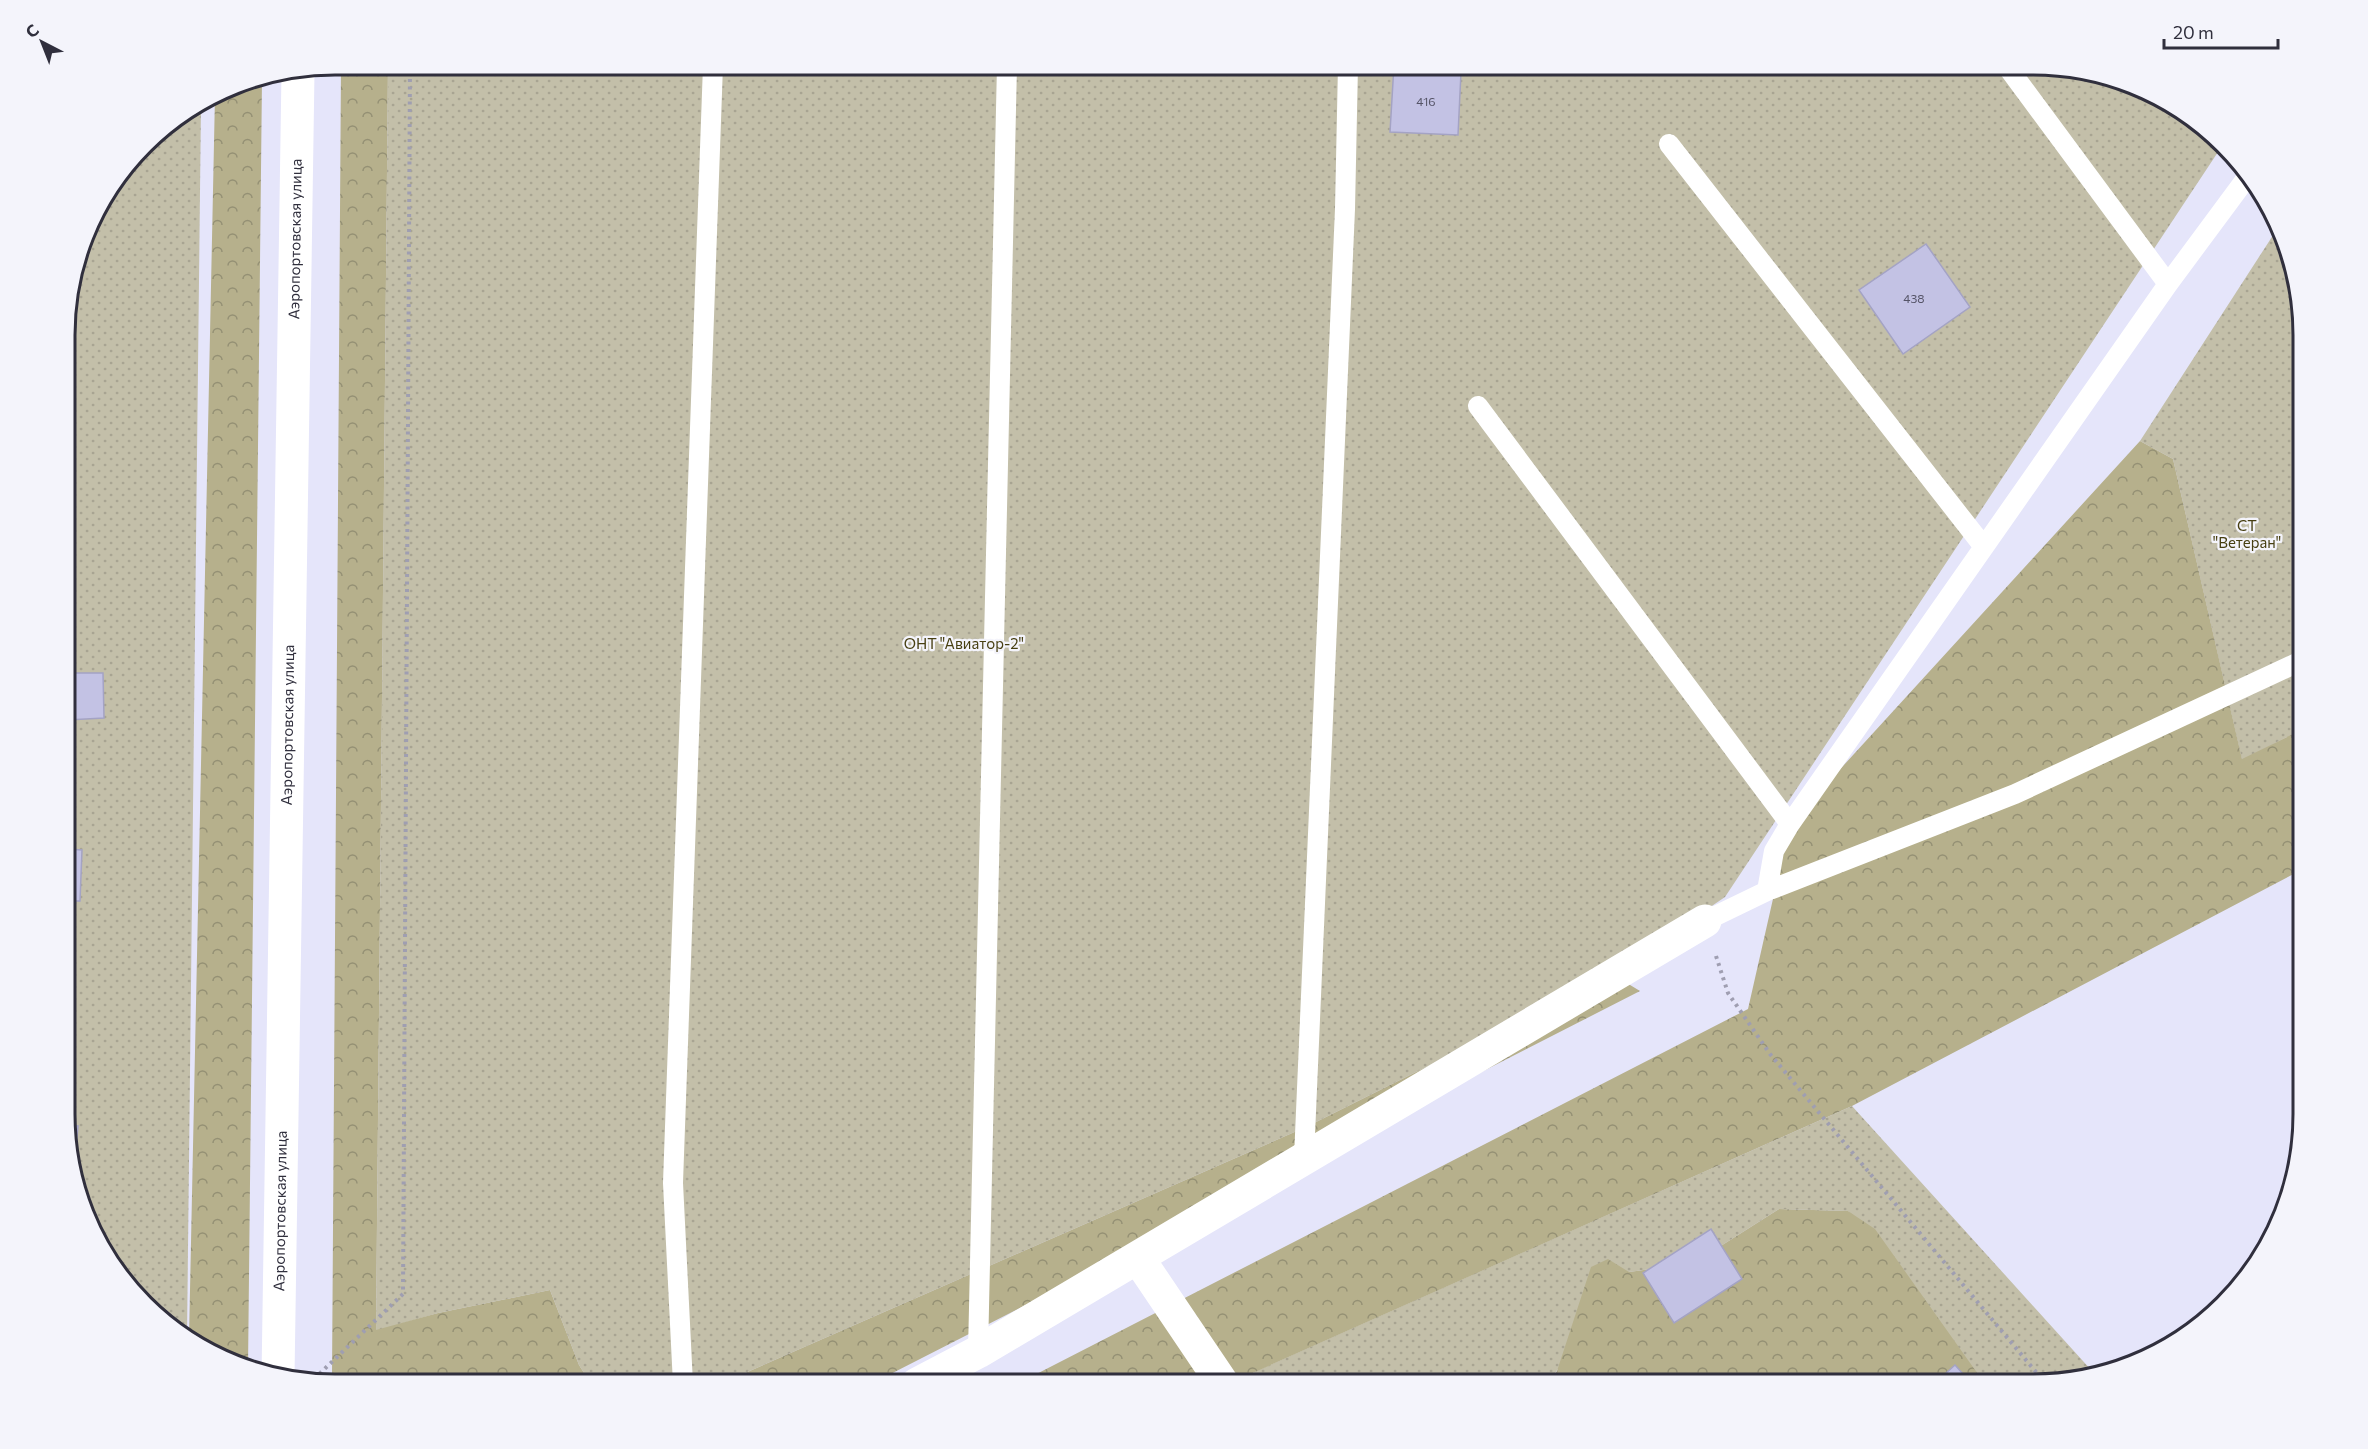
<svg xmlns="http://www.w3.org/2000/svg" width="2368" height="1449" viewBox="0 0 2368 1449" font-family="Commissioner,sans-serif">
<defs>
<pattern id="grass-dots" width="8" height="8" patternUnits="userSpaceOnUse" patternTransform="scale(1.5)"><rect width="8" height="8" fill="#c3bfa9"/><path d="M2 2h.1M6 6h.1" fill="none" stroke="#a8a492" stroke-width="1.8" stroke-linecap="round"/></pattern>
<pattern id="forest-crowns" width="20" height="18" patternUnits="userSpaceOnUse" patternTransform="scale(1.5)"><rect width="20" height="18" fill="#b6b08c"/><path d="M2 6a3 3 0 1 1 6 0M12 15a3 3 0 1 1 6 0" fill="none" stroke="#949074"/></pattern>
</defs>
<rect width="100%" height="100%" fill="#e5e5fa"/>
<!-- grass -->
<path fill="url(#grass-dots)" d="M388 65H2034L2103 74 2169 101 2220 149 1725 897 1612 974 1306 1127 720 1384H591L579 1365 550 1290 438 1313 376 1331Z
M201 104 187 1337 110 1264 67 1149V300L93 215 156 132Z
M2279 226 2289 248 2303 317V729L2242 760 2173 459 2140 441Z
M1852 1106 2092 1371 2051 1384H1985L1848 1211 1779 1209 1694 1263 1629 1272 1547 1384H1259L1254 1372Z"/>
<!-- forest -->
<path fill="url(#forest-crowns)" d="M341 65H388L376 1330 438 1313 550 1290 579 1365 591 1384H502L501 1381 346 1384 332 1376Z
M262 79 248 1368 199 1348 189 1338 215 95 232 85Z
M2140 441 2173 459 2242 759 2303 729V869L1852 1106 1228 1384H1017L1748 1009 1790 824Z
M1612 974 1640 991 871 1384H720L1306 1127Z
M1779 1209 1848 1211 1875 1229 1985 1384H1547L1557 1371 1591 1267 1608 1259 1629 1272 1694 1263Z"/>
<!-- building -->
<path fill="#c3c2e4" stroke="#a4a3c4" stroke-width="1.5" d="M1394 65H1439L1438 71 1461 72 1458 135 1390 132Z
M1926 244 1970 307 1903 354 1859 290Z
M67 673H103L104 718 67 720Z
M67 849 82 850 80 901H67Z
M67 1019 71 1020 68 1056H67Z
M67 1125 78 1126 74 1168 67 1149Z
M1711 1229 1742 1279 1674 1323 1643 1273Z
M1955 1365 1972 1384H1934Z"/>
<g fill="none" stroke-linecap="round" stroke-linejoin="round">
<!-- path -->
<path stroke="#9f9eb1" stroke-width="4" stroke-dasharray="3 4.5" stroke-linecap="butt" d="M1716 956 1728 993 1770 1054 2046 1384
M314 1379 403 1294 410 65"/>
<!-- lane -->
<path stroke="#fff" stroke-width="20" d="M2006 65 2168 284
M1669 144 1984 547
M1478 406 1790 824
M1767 891 1774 851 1790 824 2168 284 2248 176
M1705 921 1767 891 2015 794 2303 660
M1304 1158 1345 209 1348 65
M978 1352 1007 65
M683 1384 673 1183 713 65"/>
<!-- street -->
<path stroke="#fff" stroke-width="33" d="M1138 1258 1223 1384
M917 1384 978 1352 1705 921"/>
<!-- secondary -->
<path stroke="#fff" stroke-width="33" id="s1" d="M278 1377 298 72"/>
</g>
<g text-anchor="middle" stroke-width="4.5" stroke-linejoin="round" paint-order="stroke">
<!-- number labels -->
<g font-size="12" fill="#555467">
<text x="1426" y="106">416</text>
<text x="1914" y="303">438</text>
</g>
<!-- street labels -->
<g font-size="15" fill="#302f3d" stroke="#f4f4fb">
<text dy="5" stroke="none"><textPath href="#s1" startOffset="1138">Аэропортовская улица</textPath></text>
<text dy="5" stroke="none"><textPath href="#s1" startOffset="652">Аэропортовская улица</textPath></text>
<text dy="5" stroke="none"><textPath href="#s1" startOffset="166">Аэропортовская улица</textPath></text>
</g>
<!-- park labels -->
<g font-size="15" fill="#473f12" stroke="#f4f4fb">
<text x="2247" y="531">СТ<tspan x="2247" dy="17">"Ветеран"</tspan></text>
<text x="964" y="649">ОНТ "Авиатор-2"</text>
</g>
</g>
<!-- crop -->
<path d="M0 0H2368V1449H0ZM335 75H2033A260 260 0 0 1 2293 335V1114A260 260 0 0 1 2033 1374H335A260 260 0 0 1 75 1114V335A260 260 0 0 1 335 75Z" fill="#f4f4fb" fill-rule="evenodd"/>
<path fill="none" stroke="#302f3d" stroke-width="3" d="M335 75H2033A260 260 0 0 1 2293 335V1114A260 260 0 0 1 2033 1374H335A260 260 0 0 1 75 1114V335A260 260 0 0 1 335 75Z"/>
<!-- north arrow -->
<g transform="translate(42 42) rotate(318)" stroke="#f4f4fb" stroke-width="4.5" paint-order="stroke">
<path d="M0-4.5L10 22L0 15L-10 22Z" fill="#302f3d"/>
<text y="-9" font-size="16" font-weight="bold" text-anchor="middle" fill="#302f3d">С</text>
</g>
<!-- scale -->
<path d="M2164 39v9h114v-9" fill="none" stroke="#302f3d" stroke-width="3"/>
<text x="2173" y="39" font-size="18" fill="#302f3d" stroke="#f4f4fb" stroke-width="4.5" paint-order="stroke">20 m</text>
</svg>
